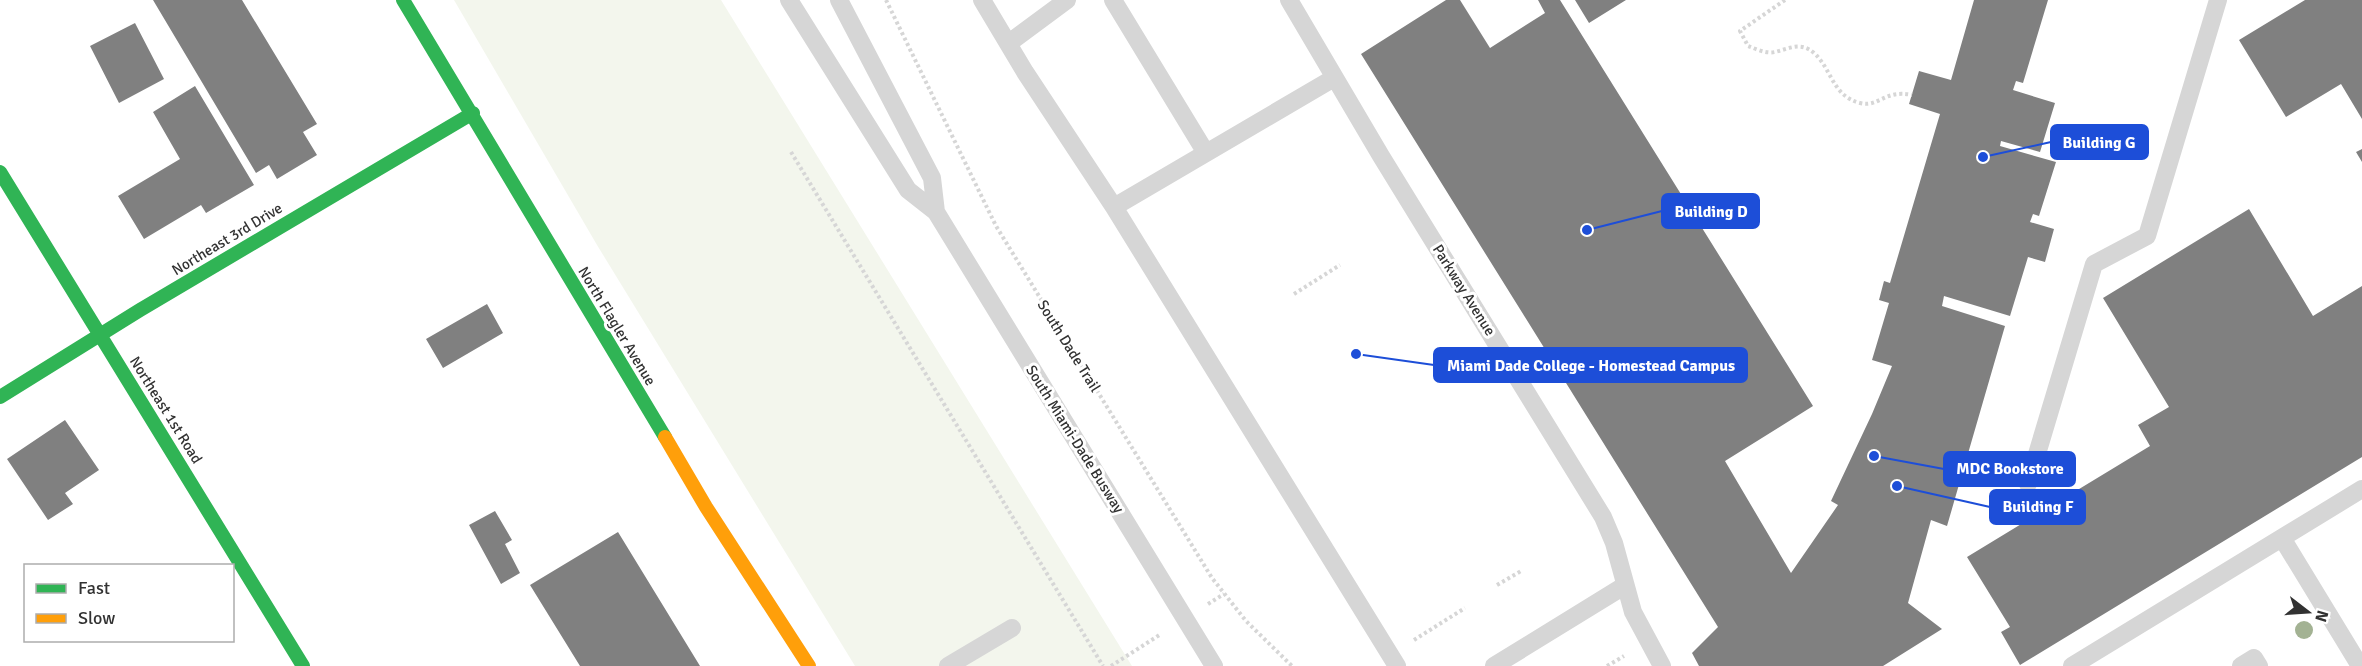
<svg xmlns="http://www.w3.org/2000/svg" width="2362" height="666" viewBox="0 0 2362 666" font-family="Signika,sans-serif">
<rect width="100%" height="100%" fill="#fff"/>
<!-- green -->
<path fill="#f3f6ed" d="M454 0H721L1132 666H855L597 245Z"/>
<!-- building -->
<path fill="#808080" d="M153 0H242L317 124 303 132 317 155 277 179 269 165 256 173Z
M1446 0H1460L1490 48 1545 13 1538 0H1560L1813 406 1725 461 1791 573 1838 505 1831 501 1872 414 1892 366 1872 360 1889 303 1879 300 1884 281 1890 283 1940 114 1909 104 1919 71 1951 80 1974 0H2048L2023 83 2016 81 2013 90 2055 103 2040 152 2001 141 2000 146 2056 162 2039 216 2033 214 2030 222 2054 229 2045 262 2028 257 2010 316 1944 296 1942 306 2005 326 1947 526 1931 520 1908 603 1942 629 1883 666H1699L1692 653 1718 627 1361 54Z
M1575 0H1626L1589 23Z
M2305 0H2362V119L2341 84 2286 117 2239 40Z
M135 23 164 79 119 103 90 46Z
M195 86 254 185 206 213 201 205 144 239 118 196 180 159 153 112Z
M2362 149V162L2356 152Z
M2249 209 2313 316 2362 286V457L2020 665 2001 632 2010 627 1967 557 2150 446 2138 425 2169 407 2103 298Z
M487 304 503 333 443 368 426 339Z
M65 420 99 470 65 493 73 504 48 520 7 459Z
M495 511 512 540 505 544 520 573 501 584 469 525Z
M618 532 700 666H580L530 585Z"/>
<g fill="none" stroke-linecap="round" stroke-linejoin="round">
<!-- path -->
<path stroke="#d6d6d6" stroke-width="4" stroke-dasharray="3 3" stroke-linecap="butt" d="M886 0 996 226 1212 578 1246 621 1292 666
M1785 0 1740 31 1748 46C1756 49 1766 54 1775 52 1788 49 1801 41 1814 53 1832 69 1832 96 1860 103 1879 108 1884 89 1912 95
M791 152 1103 666
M1294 294 1340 265
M1497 585 1521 571
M1208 604 1224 594
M1414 640 1465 608
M1111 666 1161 634
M1607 666 1624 656"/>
<!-- lane -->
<path stroke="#d6d6d6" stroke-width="18" d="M789 0 908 190 936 212 1214 666
M839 0 932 178 936 212
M982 0 1025 72 1114 207 1334 78
M1113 0 1206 153
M1289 0 1381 156 1603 517 1614 543 1633 612 1662 666
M1009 43 1067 0
M1114 207 1397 666
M2028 484 2094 264 2147 236 2218 0
M2282 538 2360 666
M948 666 1012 628
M1494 666 1624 586
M2072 666 2362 489
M2241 666 2254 658 2259 666"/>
<!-- fast -->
<path stroke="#30b455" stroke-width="14" d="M403 0 665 437
M0 172 303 666
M0 397 140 310 473 113"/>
<!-- slow -->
<path stroke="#ff9f0a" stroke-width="14" d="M665 437 706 507 809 666"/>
</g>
<!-- trees -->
<circle fill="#a3b293" cx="2304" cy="630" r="9"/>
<g text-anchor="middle" stroke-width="6" stroke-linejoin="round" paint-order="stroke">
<!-- street labels -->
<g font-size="15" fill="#323232" stroke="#fff">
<text transform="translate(227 239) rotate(-31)" y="5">Northeast 3rd Drive</text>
<text transform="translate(1464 290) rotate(58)" y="5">Parkway Avenue</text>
<text transform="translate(617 326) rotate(59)" y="5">North Flagler Avenue</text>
<text transform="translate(1069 346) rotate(58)" y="5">South Dade Trail</text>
<text transform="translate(166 410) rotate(58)" y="5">Northeast 1st Road</text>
<text transform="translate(1075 439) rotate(58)" y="5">South Miami-Dade Busway</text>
</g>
</g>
<!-- callouts -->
<path fill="none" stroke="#1d4ed8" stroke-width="2" d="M1983 157L2051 142M1587 230L1662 211M1356 354L1434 365M1874 456L1944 469M1897 486L1990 507"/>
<g fill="#1d4ed8" stroke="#fff" stroke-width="2">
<circle cx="1983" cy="157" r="6"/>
<circle cx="1587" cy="230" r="6"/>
<circle cx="1356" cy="354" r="6"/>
<circle cx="1874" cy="456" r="6"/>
<circle cx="1897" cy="486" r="6"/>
</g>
<g fill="#1d4ed8" stroke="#1d4ed8" stroke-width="2">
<rect x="2051" y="125" width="97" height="34" rx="6"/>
<rect x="1662" y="194" width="97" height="34" rx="6"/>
<rect x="1434" y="348" width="313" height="34" rx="6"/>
<rect x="1944" y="452" width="131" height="34" rx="6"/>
<rect x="1990" y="490" width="95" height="34" rx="6"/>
</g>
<g font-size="16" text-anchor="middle" font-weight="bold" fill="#fff">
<text x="2099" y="148">Building G</text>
<text x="1711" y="217">Building D</text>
<text x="1591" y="371">Miami Dade College - Homestead Campus</text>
<text x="2010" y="474">MDC Bookstore</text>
<text x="2038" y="512">Building F</text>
</g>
<!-- legend -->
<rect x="24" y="564" width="210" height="78" fill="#ffffff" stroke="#adadad" stroke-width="1.5"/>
<rect x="36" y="584" width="30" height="9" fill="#30b455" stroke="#adadad" stroke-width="1.5"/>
<text x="78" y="594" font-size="18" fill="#323232">Fast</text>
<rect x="36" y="614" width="30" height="9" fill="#ff9f0a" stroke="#adadad" stroke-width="1.5"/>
<text x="78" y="624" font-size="18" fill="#323232">Slow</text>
<!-- north arrow -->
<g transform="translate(2308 612) rotate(107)" stroke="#ffffff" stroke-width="4.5" paint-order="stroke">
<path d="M0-4.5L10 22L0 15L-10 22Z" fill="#323232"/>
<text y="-9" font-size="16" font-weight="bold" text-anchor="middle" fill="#323232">N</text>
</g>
</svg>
